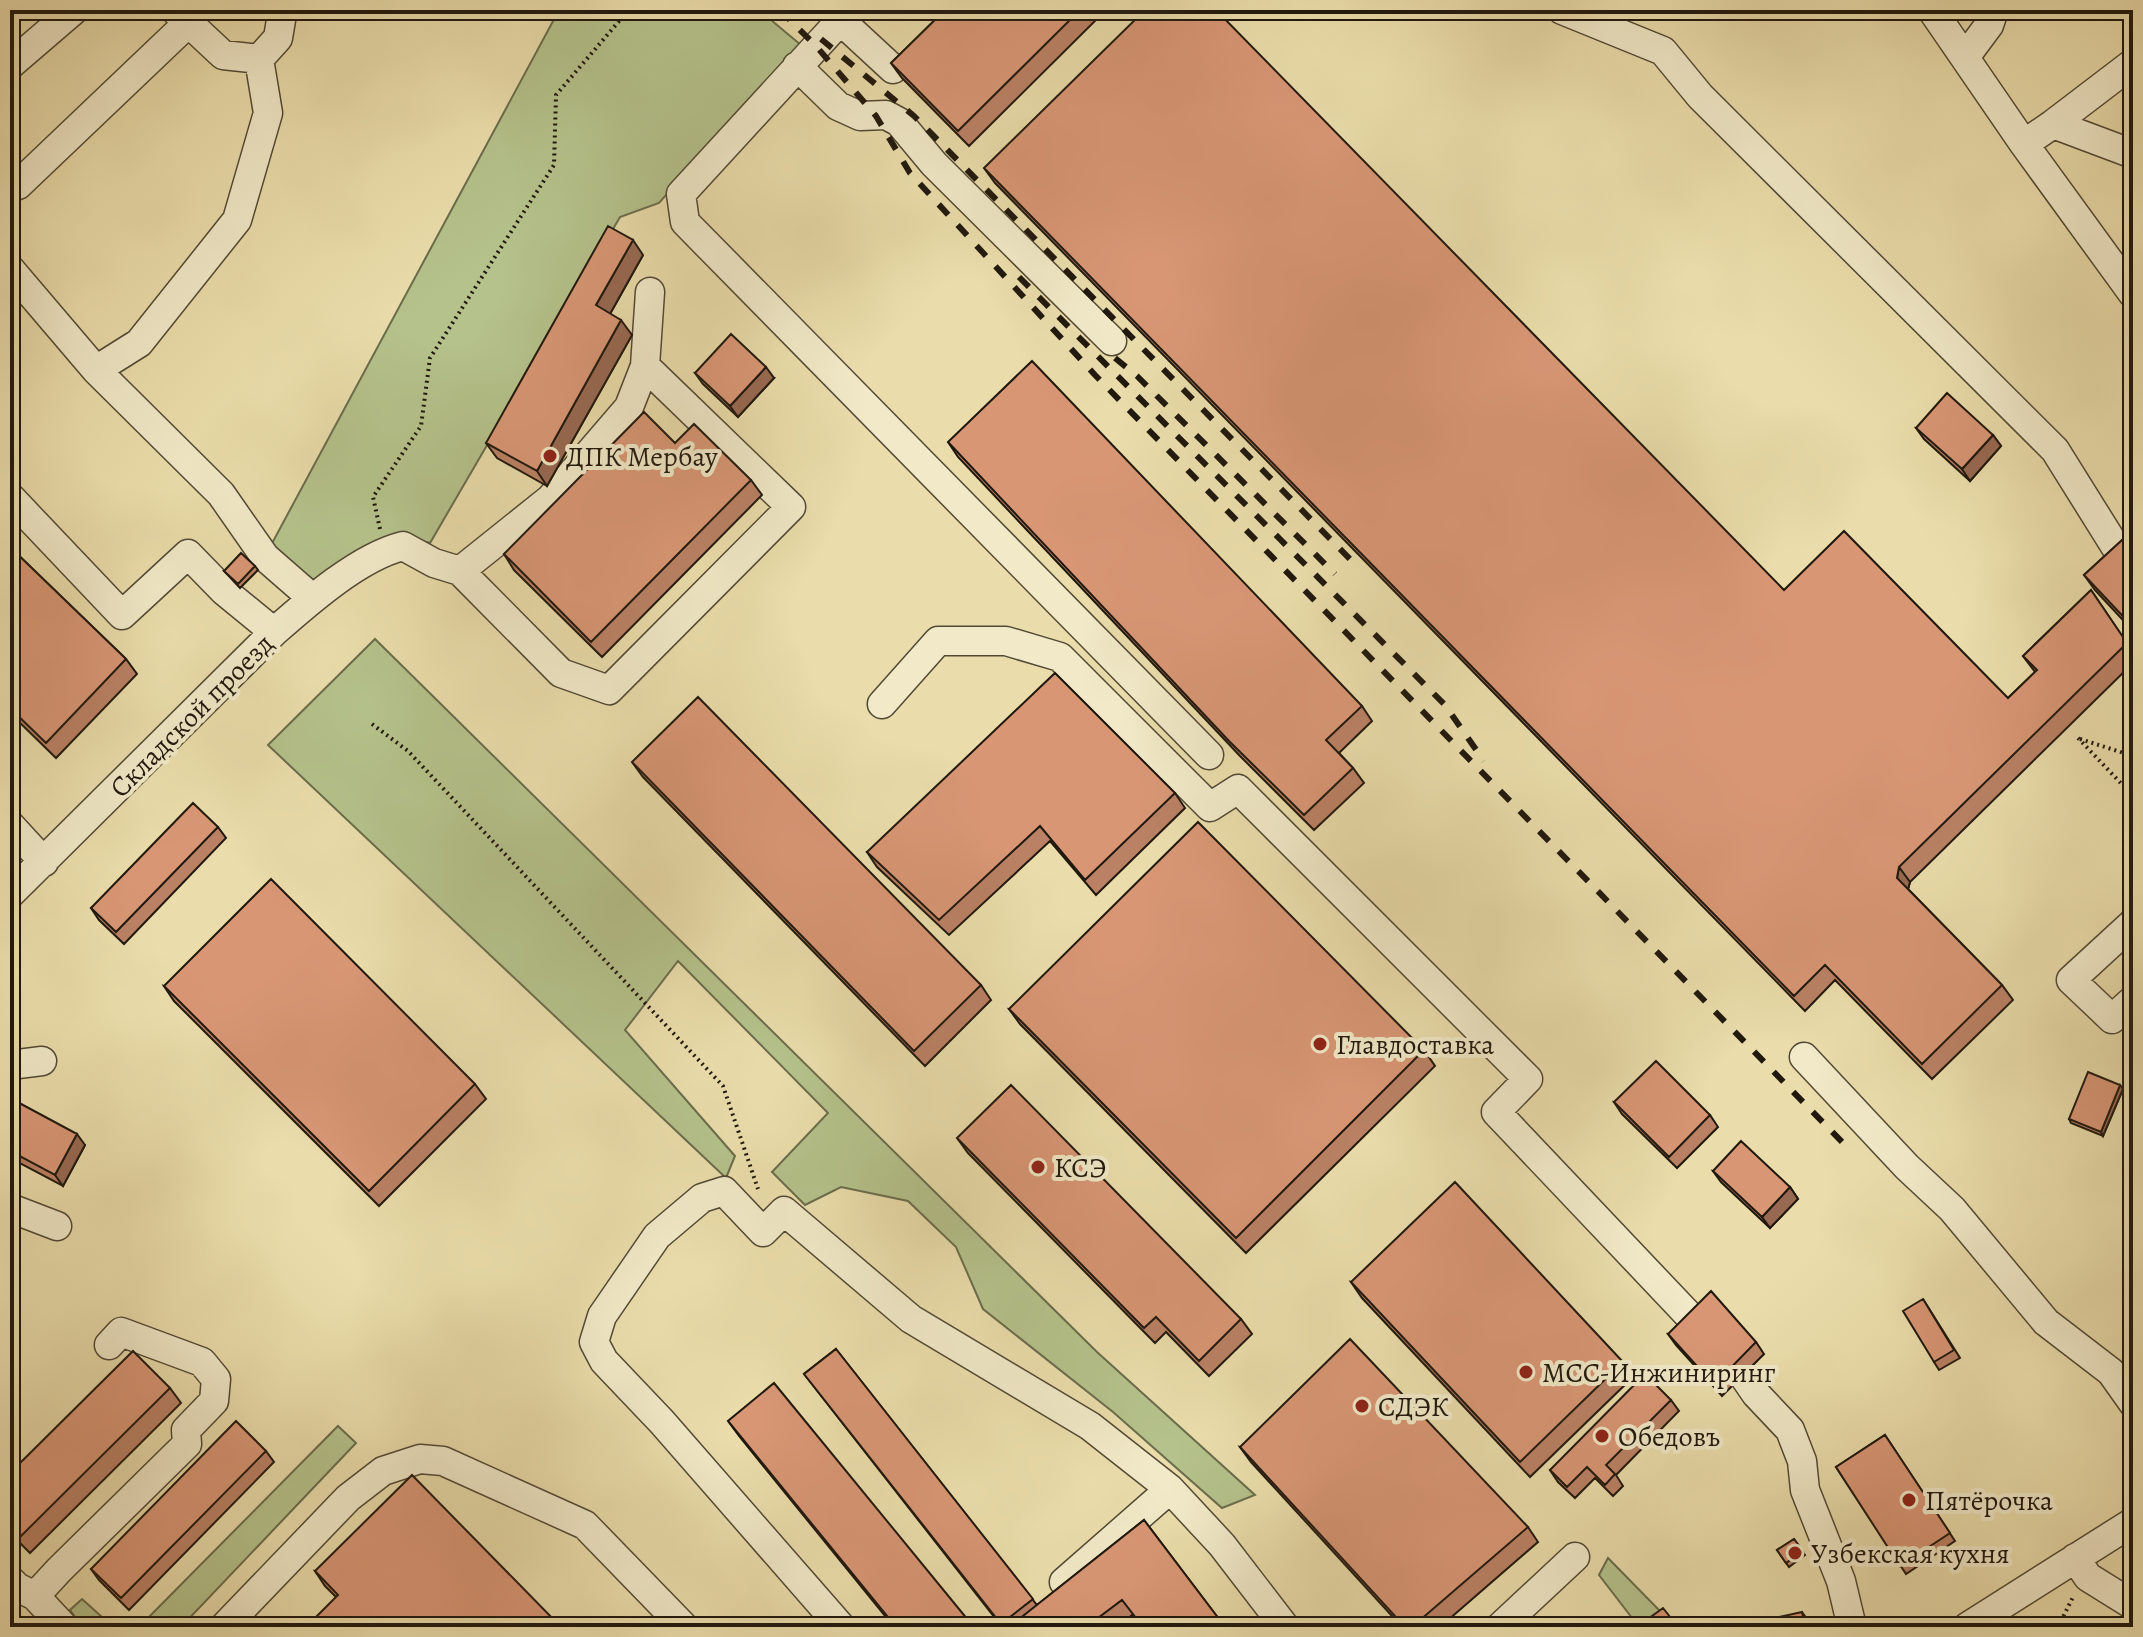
<svg xmlns="http://www.w3.org/2000/svg" width="2143" height="1637" viewBox="0 0 2143 1637" font-family="Alegreya,serif">
<rect width="100%" height="100%" fill="#eaddab"/>
<filter id="stains"><feTurbulence type="fractalNoise" baseFrequency=".0025" numOctaves="4"/><feColorMatrix values="0 0 0 0 .2 0 0 0 0 .09 0 0 0 0 .02 0 0 0 .5 -.17"/></filter>
<radialGradient id="worn" r=".72"><stop offset=".6" stop-color="#630" stop-opacity="0"/><stop offset="1" stop-color="#630" stop-opacity=".3"/></radialGradient>
<!-- green -->
<path fill="#b5c28b" stroke="#6a6d4c" stroke-width="2" d="M559 10H759L801 45 659 203 620 217 430 543 394 534 313 583 270 547Z
M375 639 1097 1352 1255 1495 1222 1508 1113 1412 983 1309 956 1247 908 1201 841 1187 805 1205 772 1172 828 1113 678 961 625 1030 735 1156 726 1178 268 745Z
M338 1426 356 1443 181 1627H139Z
M1608 1558 1662 1613 1639 1627 1599 1575Z
M82 1599 113 1627H82L70 1610Z"/>
<g fill="none" stroke-linecap="round" stroke-linejoin="round">
<defs>
<path id="minor" d="M850 10 681 194 685 222 1209 755
M1562 10 1663 51 1700 96 2055 450 2125 562
M1932 10 2024 144 2133 294
M176 11 223 55 259 59 278 38 282 14 286 10
M840 20 893 69
M1966 56 1989 25 1994 10
M10 65 74 10
M797 66 838 106 860 116 886 115 899 122 934 164 1112 341
M2053 124 2133 63
M2024 144 2053 124 2133 154
M10 188 18 185 188 23
M10 269 96 370 221 494 265 557 312 598
M96 370 139 343 237 220 268 113 259 59
M10 497 122 615 188 554 224 591 274 632
M460 571 561 673 609 690 791 507 645 366
M882 704 938 641H1006L1060 657 1210 807 1238 789 1528 1079 1496 1112 1697 1324
M10 825 44 862
M10 894 274 632C308 602 359 557 403 546L434 563 460 571 550 499 629 407 645 366 650 292
M2133 923 2071 980 2112 1019 2133 1000
M1804 1057 1907 1167 1952 1209 2046 1322 2111 1372 2133 1403
M10 1065 42 1061
M10 1208 57 1226
M1743 1375 1756 1394 1790 1430 1802 1461 1805 1490 1841 1581 1852 1627
M2075 1558 2088 1577 2133 1605
M10 1580 17 1587 35 1596 64 1627
M1064 1582 1170 1489
M35 1596 59 1570 187 1444 186 1430 214 1401 216 1379 202 1362 121 1332 109 1345
M224 1627 348 1498 383 1471 420 1459 443 1461 585 1525 684 1627
M841 1627 662 1422 604 1361 594 1342 602 1316 657 1236 702 1198 724 1191 763 1232 784 1211 911 1319 1090 1426 1170 1489 1222 1545 1285 1627
M1500 1627 1575 1557
M1967 1627 2133 1522"/>
</defs>
<!-- minor casing -->
<use href="#minor" stroke="#524935" stroke-width="31"/>
<!-- path -->
<path stroke="#20180e" stroke-width="4" stroke-dasharray="2 4" stroke-linecap="butt" d="M380 529 373 497 421 426 430 358 554 165 556 95 620 20 622 10
M372 724 408 751 723 1086 758 1189
M2078 738 2133 796
M2080 739 2133 756
M2058 1627 2073 1597"/>
<!-- minor -->
<use href="#minor" stroke="#f1e9c8" stroke-width="28"/>
<!-- rail -->
<path stroke="#20180e" stroke-width="6" stroke-dasharray="14 14" stroke-linecap="butt" d="M780 10 816 46 876 116 910 173 1095 375 1845 1145
M821 39 914 116 1351 560
M1019 277 1445 705 1484 761
M1115 358 1137 376 1335 574"/>
</g>
<!-- wall -->
<path fill="#ba8165" stroke="#20180e" stroke-width="2" d="M945 10H1106L969 146 902 78 891 63Z
M984 168 1784 590 2008 698 2035 672 2023 656 2091 590 2133 652V663L1910 882 1908 889 2002 985 2013 1000 1932 1079 1835 980 1805 1011 995 183Z
M643 255 610 314 632 335 547 486 497 458 486 443Z
M695 373 774 378 738 417 703 384Z
M1916 428 1993 435 2001 446 1970 481 1924 439Z
M948 442 1362 706 1372 721 1339 753 1353 768 1364 783 1314 830 1240 756 958 457Z
M675 443 751 480 762 495 602 657 514 570 504 554Z
M2133 530V631L2095 590 2084 575Z
M10 547 126 659 137 674 56 758 10 713Z
M255 566 258 570 240 588 224 571Z
M632 762 981 985 991 1000 925 1066 643 777Z
M1175 793 1185 808 1096 895 1050 841 949 935 877 867 867 852Z
M218 827 226 838 124 944 99 920 91 908Z
M164 986 475 1084 486 1099 379 1206 174 1001Z
M1009 1009 1424 1050 1435 1066 1246 1253 1020 1024Z
M2123 1089 2103 1136 2071 1123 2069 1119Z
M10 1098 85 1145 63 1186 10 1158Z
M1614 1102 1710 1115 1718 1127 1677 1168 1622 1114Z
M957 1138 1241 1319 1252 1334 1209 1376 1166 1332 1155 1343 968 1153Z
M1713 1171 1790 1187 1798 1199 1770 1228 1721 1182Z
M1351 1282 1623 1362 1633 1377 1530 1477 1362 1298Z
M1923 1299 1960 1358 1939 1370 1934 1362Z
M1668 1334 1756 1342 1764 1354 1722 1396 1676 1345Z
M836 1349 1037 1605 1144 1520 1225 1627H1142L1132 1615 1116 1627H1002L804 1374Z
M170 1388 181 1403 30 1553 10 1533V1473Z
M1671 1400 1679 1411 1616 1475 1623 1486 1613 1496 1595 1478 1575 1498 1558 1482 1550 1470Z
M728 1421 968 1620 973 1627H894L739 1436Z
M1885 1435 1955 1541 1906 1574 1836 1467Z
M1240 1447 1528 1527 1538 1542 1440 1627H1402L1251 1462Z
M266 1451 274 1462 129 1610 99 1580 91 1569Z
M1794 1539 1805 1555 1789 1567 1777 1550Z
M315 1571 561 1627 336 1597 325 1586Z"/>
<!-- shaded-wall -->
<path fill="#976952" stroke="#20180e" stroke-width="2" d="M633 240 643 255 606 321 596 305Z
M621 320 632 335 547 486 537 471Z
M766 367 774 378 738 417 730 406Z
M1993 435 2001 446 1970 481 1962 469Z
M1899 867 1910 882 1907 893 1897 878Z
M2120 1085 2123 1089 2103 1136 2101 1132Z
M77 1134 85 1145 63 1186 55 1175Z
M1790 1187 1798 1199 1770 1228 1762 1217Z
M1802 1612 1810 1623V1627H1805Z"/>
<!-- building -->
<path fill="#d89675" stroke="#20180e" stroke-width="2" d="M945 10H1080L958 131 891 63Z
M1145 10H1216L1784 590 1844 531 2008 698 2037 670 2023 656 2091 590 2127 643 1899 867 1897 878 2002 985 1922 1064 1825 965 1794 996 984 168Z
M608 226 633 240 596 305 621 320 537 471 486 443Z
M731 334 766 367 730 406 695 373Z
M1032 361 1362 706 1326 740 1353 768 1304 815 1229 741 948 442Z
M1947 393 1993 435 1962 469 1916 428Z
M644 412 675 443 694 424 751 480 591 642 504 554Z
M2133 530V627L2084 575Z
M10 547 126 659 46 743 10 708Z
M241 553 255 566 238 584 224 571Z
M1055 673 1175 793 1085 880 1040 826 939 920 867 852Z
M698 697 981 985 914 1051 632 762Z
M193 803 218 827 116 932 91 908Z
M1198 822 1424 1050 1236 1238 1009 1009Z
M271 879 475 1084 369 1191 164 986Z
M1656 1061 1710 1115 1669 1157 1614 1102Z
M2088 1072 2120 1085 2101 1132 2069 1119Z
M1011 1085 1241 1319 1199 1361 1156 1317 1144 1328 957 1138Z
M10 1098 77 1134 55 1175 10 1151Z
M1741 1141 1790 1187 1762 1217 1713 1171Z
M1455 1182 1623 1362 1520 1462 1351 1282Z
M1711 1291 1756 1342 1714 1385 1668 1334Z
M1923 1299 1954 1350 1934 1362 1903 1311Z
M1350 1339 1528 1527 1412 1627H1405L1240 1447Z
M836 1349 1033 1599 1001 1624 804 1374Z
M133 1351 170 1388 19 1538 10 1529V1473Z
M1645 1374 1671 1400 1606 1465 1615 1474 1605 1485 1587 1467 1567 1487 1550 1470Z
M774 1383 968 1620 960 1627H896L728 1421Z
M236 1421 266 1451 121 1598 91 1569Z
M1885 1435 1950 1533 1900 1566 1836 1467Z
M412 1475 561 1627H306L338 1595 315 1571Z
M1144 1520 1225 1627H1143L1122 1600 1086 1627H1009Z
M1794 1539 1803 1551 1786 1563 1777 1550Z
M1663 1608 1678 1627H1643L1641 1624Z
M1802 1612 1805 1627H1734Z"/>
<!-- markers -->
<g fill="#8f2418" stroke="#f1e9c8" stroke-width="3">
<circle cx="550" cy="456" r="8"/>
<circle cx="1320" cy="1044" r="8"/>
<circle cx="1038" cy="1167" r="8"/>
<circle cx="1526" cy="1372" r="8"/>
<circle cx="1362" cy="1406" r="8"/>
<circle cx="1602" cy="1436" r="8"/>
<circle cx="1909" cy="1500" r="8"/>
<circle cx="1795" cy="1553" r="8"/>
</g>
<g text-anchor="middle" stroke-width="8" stroke-linejoin="round" paint-order="stroke">
<!-- poi labels -->
<g font-size="28" fill="#20180e" stroke="#f1e9c8" text-anchor="start">
<text x="566" y="466">ДПК Мербау</text>
<text x="1336" y="1054">Главдоставка</text>
<text x="1054" y="1177">КСЭ</text>
<text x="1542" y="1382">МСС-Инжиниринг</text>
<text x="1378" y="1416">СДЭК</text>
<text x="1618" y="1446">Обедовъ</text>
<text x="1925" y="1510">Пятёрочка</text>
<text x="1811" y="1563">Узбекская кухня</text>
</g>
<!-- street labels -->
<g font-size="28" fill="#20180e" stroke="#f1e9c8">
<text transform="translate(191 715) rotate(-45)" y="10">Складской проезд</text>
</g>
</g>
<!-- margin -->
<rect width="2143" height="1637" fill="none" stroke="#eaddab" stroke-width="40"/>
<rect x="12" y="12" width="2119" height="1613" fill="none" stroke="#20180e" stroke-width="4"/>
<rect x="20" y="20" width="2103" height="1597" fill="none" stroke="#20180e" stroke-width="2"/>
<rect width="100%" height="100%" filter="url(#stains)"/>
<rect width="100%" height="100%" fill="url(#worn)"/>
</svg>
